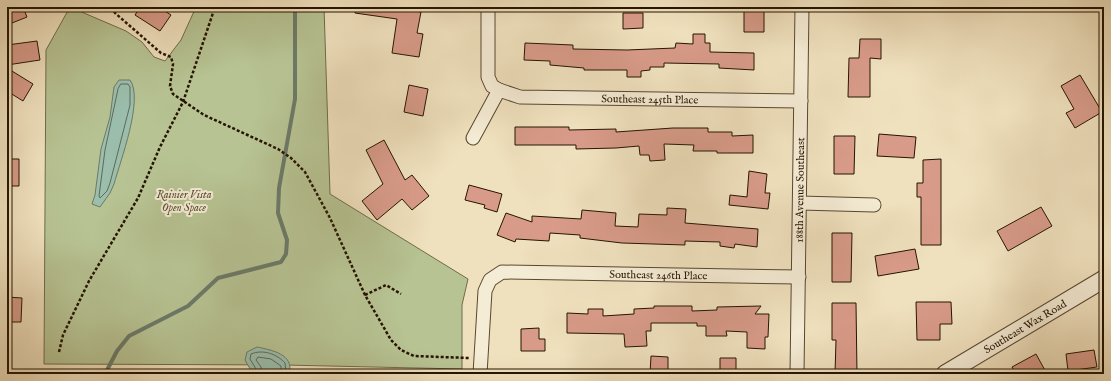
<svg xmlns="http://www.w3.org/2000/svg" width="1111" height="381" viewBox="0 0 1111 381" font-family="'IM FELL English',serif">
<rect width="100%" height="100%" fill="#f0e1be"/>
<filter id="stains"><feTurbulence type="fractalNoise" baseFrequency=".005" numOctaves="4"/><feColorMatrix values="0 0 0 0 .2 0 0 0 0 .09 0 0 0 0 .02 0 0 0 .5 -.17"/></filter>
<radialGradient id="worn" r=".72"><stop offset=".6" stop-color="#630" stop-opacity="0"/><stop offset="1" stop-color="#630" stop-opacity=".3"/></radialGradient>
<!-- green -->
<path fill="#b7c393" stroke="#6e6c4a" d="M70 7 126 31 142 42 154 57 165 61 181 40 196 7H324L330 194 468 279 462 305V369L284 365 44 364 46 50Z"/>
<!-- water -->
<path fill="#9bbead" stroke="#6c7a68" d="M119 80H130C144 99 120 162 114 184L110 193 100 207 92 204 95 195 101 149 110 117 114 87Z
M257 347C271 350 295 354 289 374H253L245 360 247 352Z"/>
<g fill="none" stroke-linecap="round" stroke-linejoin="round">
<!-- shore -->
<path stroke="#606957" stroke-width="1" d="M121 84H128L130 87V105L110 183 107 191 100 198 99 196 105 150 118 89Z
M257 374 256 369 250 359 251 354C263 349 277 354 285 363L286 374
M262 374 261 367 256 360 258 357 271 359 281 366V374"/>
<!-- stream -->
<path stroke="#6c7a68" stroke-width="4" d="M105 374 117 351 129 336 188 306 218 278 281 262 286 254 287 240 278 213 279 188 295 99V7"/>
</g>
<!-- building -->
<path fill="#d89b89" stroke="#251401" d="M7 7H23L27 17 7 25Z
M140 7H159L171 15 160 31 135 15Z
M355 7H392L421 12 417 33 423 34 419 57 392 53 397 19 355 13Z
M744 7H764V32H744Z
M623 13H643V28L623 29Z
M693 34H705V43H710V52L754 53V70L719 68V64L664 63V67H650V70L641 71V77H627V70H584V68L550 65V61L524 60 525 43 573 45V49L627 50 675 48 676 43 693 44Z
M860 39H881V59L870 58V97H848L849 58H859Z
M37 41 40 60 7 65V45Z
M7 68 33 84 23 101 7 91Z
M1080 75 1102 112 1075 128 1066 113 1074 109 1061 86Z
M409 85 428 89 423 116 404 112Z
M515 127H569V130L616 129V132L673 128H708V132H732V136L753 135V153H717V151H693L694 145 664 144 665 160 650 161 649 155H640L639 146 616 148 576 149V145H515Z
M879 134 916 137 914 158 877 156Z
M834 136H855L854 174H834Z
M384 140 405 180 412 175 429 196 412 210 402 199 377 220 362 201 383 184 366 150Z
M7 159H19V186H7Z
M941 159V245H921V197H917V183H923V160Z
M749 171 767 174 765 193H770L768 209 729 205 730 195 747 197Z
M469 185 502 194 497 212 484 208 485 205 465 200Z
M1041 207 1052 226 1008 251 997 231Z
M667 208 686 209 685 223 758 229 757 247 735 244 734 248 720 246V242L685 241V245L622 243 580 238V235L550 233 549 241 516 239 515 242 497 235 506 213 532 222V216L581 219 582 210 616 213 615 226 638 227 639 214 667 215Z
M832 233H852L851 282H832Z
M915 249 919 269 878 276 875 256Z
M7 297 22 298 21 322H7Z
M916 302H951L952 324H940V340H917Z
M832 303H856L857 374H835L836 340H832Z
M654 306H692V311L717 310V307L761 306 755 314H769L768 337H765V349L747 348V332L726 331 727 336H706V326H697V323H651V331H646L647 346 625 347 624 334 567 333V313L588 314V309H603V316L634 314V309L654 308Z
M539 328V339H545V351H521V329Z
M1094 350 1097 367 1068 371 1066 354Z
M1036 354 1047 374H1016L1012 367Z
M651 356 668 357V374H650Z
M720 358H736V374H720Z"/>
<g fill="none" stroke-linecap="round" stroke-linejoin="round">
<defs>
<g id="minor">
<path id="s1" d="M499 90 520 97 801 101"/>
<path d="M473 138 499 90 492 86 488 77V7"/>
<path d="M800 203 874 205"/>
<path id="s2" d="M480 374 485 291 490 280 502 272 799 277"/>
<path id="s3" d="M797 374 802 7"/>
</g>
<g id="tertiary">
<path id="s4" d="M945 374 1104 279"/>
</g>
</defs>
<!-- minor casing -->
<use href="#minor" stroke="#584730" stroke-width="15"/>
<!-- tertiary casing -->
<use href="#tertiary" stroke="#584730" stroke-width="19"/>
<!-- path -->
<path stroke="#251401" stroke-width="2.5" stroke-dasharray="3 2" stroke-linecap="butt" d="M112 7 115 13 161 53 171 57 173 64 170 86 173 94 204 115 278 149 291 158 305 172 330 218 365 295 391 340 401 350 414 356 469 358
M365 295 386 285 401 294
M59 352 63 335 89 281 138 198 160 147 183 102 215 7"/>
<!-- minor -->
<use href="#minor" stroke="#f5ecd5" stroke-width="13"/>
<!-- tertiary -->
<use href="#tertiary" stroke="#f5ecd5" stroke-width="17"/>
</g>
<g text-anchor="middle" stroke-width="4" stroke-linejoin="round" paint-order="stroke">
<!-- street labels -->
<g font-size="11" fill="#251401" stroke="#f5ecd5">
<text dy="4" stroke="none"><textPath href="#s1" startOffset="152">Southeast 245th Place</textPath></text>
<text dy="4" stroke="none"><textPath href="#s3" startOffset="184">188th Avenue Southeast</textPath></text>
<text dy="4" stroke="none"><textPath href="#s2" startOffset="266">Southeast 246th Place</textPath></text>
<text dy="4" stroke="none"><textPath href="#s4" startOffset="93">Southeast Wax Road</textPath></text>
</g>
<!-- park labels -->
<g font-size="11" font-style="italic" fill="#585134" stroke="#f5ecd5">
<text x="184" y="198">Rainier Vista<tspan x="184" dy="13">Open Space</tspan></text>
</g>
</g>
<!-- margin -->
<rect width="1111" height="381" fill="none" stroke="#f0e1be" stroke-width="24"/>
<rect x="8" y="8" width="1095" height="365" fill="none" stroke="#251401" stroke-width="2"/>
<rect x="12" y="12" width="1087" height="357" fill="none" stroke="#251401"/>
<rect width="100%" height="100%" filter="url(#stains)"/>
<rect width="100%" height="100%" fill="url(#worn)"/>
</svg>
